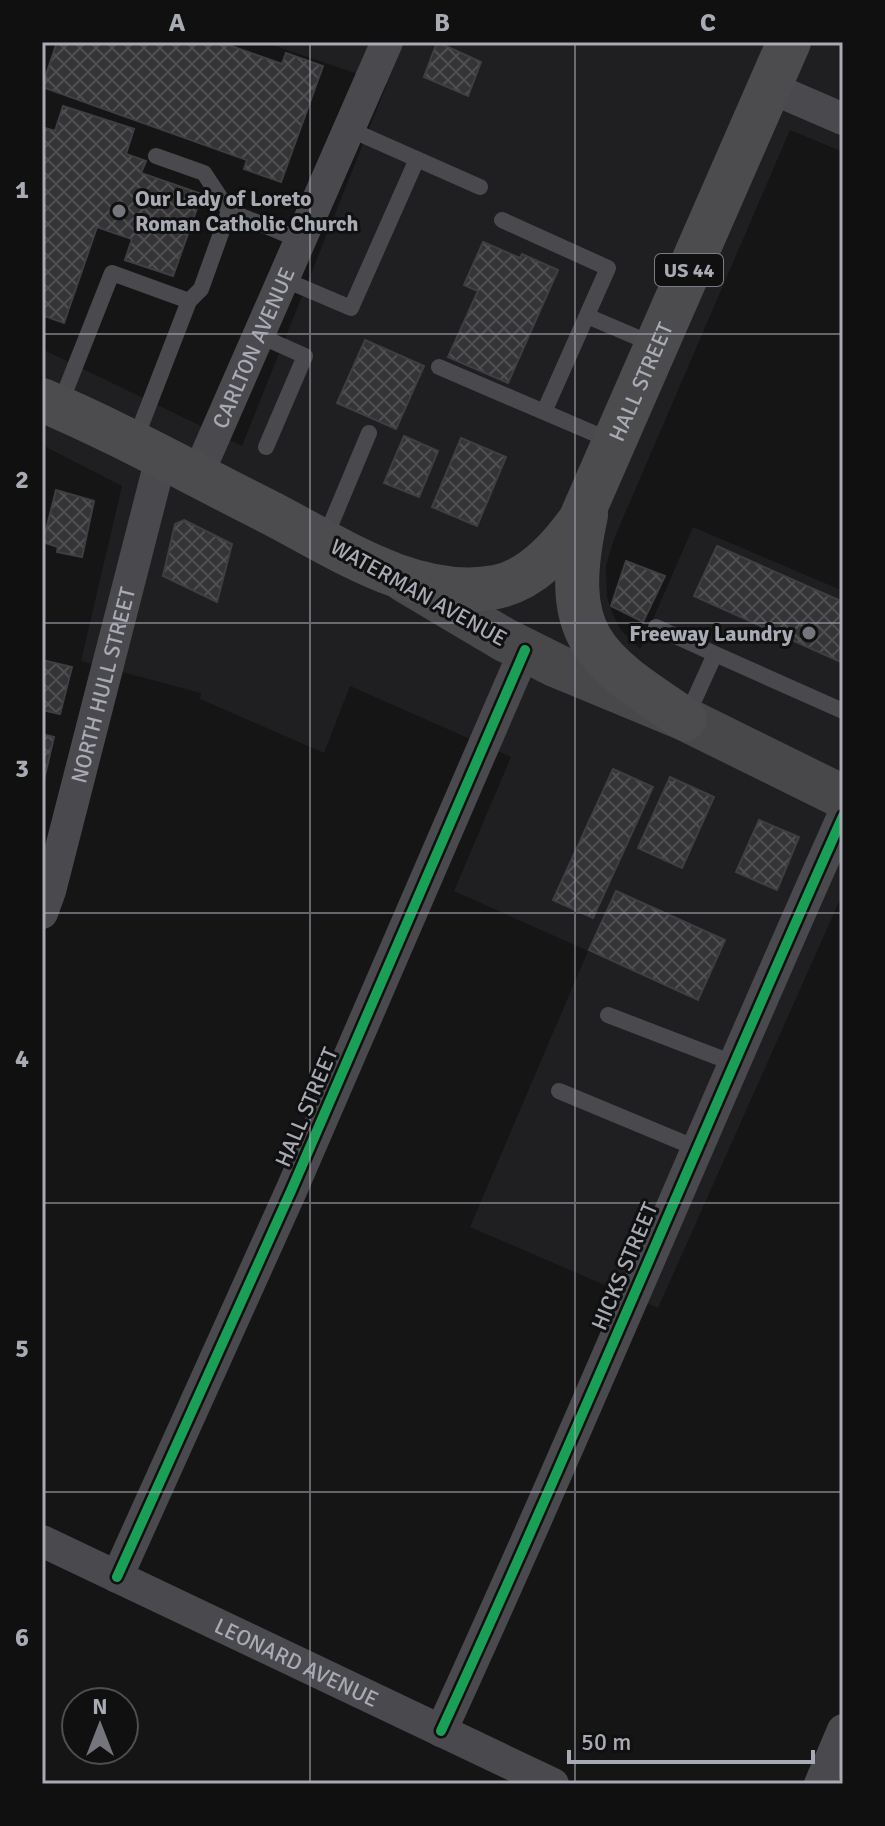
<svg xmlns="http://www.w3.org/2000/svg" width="885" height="1826" viewBox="0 0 885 1826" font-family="Signika,sans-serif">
<defs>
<pattern id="building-cross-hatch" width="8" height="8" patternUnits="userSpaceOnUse" patternTransform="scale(2)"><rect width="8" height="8" fill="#343437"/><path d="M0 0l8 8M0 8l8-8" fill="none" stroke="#4f4f52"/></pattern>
</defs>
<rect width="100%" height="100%" fill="#151516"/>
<!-- built -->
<path fill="#1f1f21" d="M264 42H843V152L790 130 614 539 606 566 607 597 612 612 620 629 640 649 693 527 843 591V893L658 1308 470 1227 588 951 454 891 511 757 350 686 324 753 200 699 201 693 81 661 122 486 42 445V349L242 446 387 84Z"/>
<!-- building -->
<path fill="url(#building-cross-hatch)" stroke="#3e3f42" stroke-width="2" d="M57 42H220L282 64 286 53 323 66 281 182 244 169 247 160 42 87Z
M437 42 481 62 468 96 424 77Z
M63 106 134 129 126 154 146 161 141 173 202 194 173 276 125 260 132 239 97 227 64 323 42 315V127L55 131Z
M483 242 520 258 522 254 558 270 508 383 448 357 478 291 464 285Z
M365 340 424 366 396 429 337 403Z
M404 436 438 451 419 497 384 483Z
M461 438 506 457 477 526 432 507Z
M56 490 94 501 82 557 57 552 58 547 43 542Z
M184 520 232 544 217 602 163 576 175 524Z
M717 546 843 602V663L694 596Z
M626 561 665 576 643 622 611 606Z
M42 660 72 667 60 714 42 710Z
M42 734 54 737 43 784 42 783Z
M613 769 653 787 593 918 553 900Z
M670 777 714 797 682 868 638 848Z
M759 820 799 837 777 890 736 872Z
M616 891 725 940 698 1000 589 950Z"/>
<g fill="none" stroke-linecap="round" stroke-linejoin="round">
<!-- service -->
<path stroke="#4a4a4e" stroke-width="16" d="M349 129 480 187
M156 156 204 173 229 211
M502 220 608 268 544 412
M283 279 351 308 417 159
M587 316 655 345
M258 335 305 356 266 447
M439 367 614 442
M59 407 112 273 189 301
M134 443 189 301 201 289 229 211 300 240
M325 538 369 433
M656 627 715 654
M686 718 715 654 843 711
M608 1015 733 1063
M559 1091 696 1148"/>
<!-- minor -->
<g stroke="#4a4a4e" stroke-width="32">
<path d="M769 87 843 119"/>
<path id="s1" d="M197 476 387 42"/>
<path id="s2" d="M42 913 50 891 161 458"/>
<path id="s3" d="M42 1541 553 1784"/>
<path d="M117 1577 291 1191 525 650"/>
<path d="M441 1731C580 1428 707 1120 843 816"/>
<path d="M820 1784 843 1730"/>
</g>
<!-- secondary -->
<path stroke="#48484b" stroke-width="44" d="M404 580 505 640 557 666 685 719 843 797"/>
<!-- trunk -->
<g stroke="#4c4c4f" stroke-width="44">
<path id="s4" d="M42 400C118 432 191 473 265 510 334 545 414 602 496 587 532 580 560 548 580 520L789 42"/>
<path d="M586 515C560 635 591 657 685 719"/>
</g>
<defs>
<path id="cycleway" d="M117 1577 291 1191 525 650
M441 1731C580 1428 707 1120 843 816"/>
</defs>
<!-- cycleway casing -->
<use href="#cycleway" stroke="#101011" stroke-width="15"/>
<!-- cycleway -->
<use href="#cycleway" stroke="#1a9f57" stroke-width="10"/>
</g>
<!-- grid -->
<path fill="none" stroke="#a8aab4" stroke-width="2" stroke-opacity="0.55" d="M310 42V1784M575 42V1784M42 334H843M42 623H843M42 913H843M42 1203H843M42 1492H843"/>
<!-- markers -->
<g fill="#75767d" stroke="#101011" stroke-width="3">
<circle cx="119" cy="211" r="8"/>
<circle cx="809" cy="633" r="8"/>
</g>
<g text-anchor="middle" stroke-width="6" stroke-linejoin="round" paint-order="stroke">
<!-- shield labels -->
<rect fill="#101011" stroke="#7a7c83" stroke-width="2" x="655" y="254" width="68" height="32" rx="6"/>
<g font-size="20" font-weight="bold" fill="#a8aab4">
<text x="689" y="277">US 44</text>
</g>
<!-- poi labels -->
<g font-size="22" font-weight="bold" fill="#a8aab4" stroke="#101011" text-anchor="start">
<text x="135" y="206">Our Lady of Loreto<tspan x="135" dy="25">Roman Catholic Church</tspan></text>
<text x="793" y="641" text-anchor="end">Freeway Laundry</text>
</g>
<!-- street labels -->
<g font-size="22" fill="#a8aab4" stroke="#101011">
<text dy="8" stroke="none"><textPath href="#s1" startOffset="140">CARLTON AVENUE</textPath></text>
<text dy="8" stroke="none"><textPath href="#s4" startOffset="758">HALL STREET</textPath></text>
<text transform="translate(419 592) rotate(29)" y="8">WATERMAN AVENUE</text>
<text dy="8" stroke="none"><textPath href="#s2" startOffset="236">NORTH HULL STREET</textPath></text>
<text transform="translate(306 1107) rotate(-67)" y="8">HALL STREET</text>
<text transform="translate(624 1266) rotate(-67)" y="8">HICKS STREET</text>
<text dy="8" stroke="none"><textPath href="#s3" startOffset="282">LEONARD AVENUE</textPath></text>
</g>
</g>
<!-- border -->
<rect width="885" height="1826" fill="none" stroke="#101011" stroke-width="88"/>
<!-- north arrow -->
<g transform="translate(100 1726)"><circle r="38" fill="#101011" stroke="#4d4e52" stroke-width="2"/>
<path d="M0-6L14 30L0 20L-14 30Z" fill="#75767d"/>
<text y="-12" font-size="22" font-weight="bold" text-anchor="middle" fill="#a8aab4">N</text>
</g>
<!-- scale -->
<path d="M569 1750v12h244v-12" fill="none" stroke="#a8aab4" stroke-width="4"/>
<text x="581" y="1750" font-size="24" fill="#a8aab4" stroke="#101011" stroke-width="6" paint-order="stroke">50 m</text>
<rect x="44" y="44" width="797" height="1738" fill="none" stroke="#a8aab4" stroke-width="3"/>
<g font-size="26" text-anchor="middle" font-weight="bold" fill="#a8aab4">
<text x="177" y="31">A</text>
<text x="442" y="31">B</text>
<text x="708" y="31">C</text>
<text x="22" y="198">1</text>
<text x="22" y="488">2</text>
<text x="22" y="777">3</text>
<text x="22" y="1067">4</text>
<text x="22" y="1357">5</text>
<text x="22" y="1646">6</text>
</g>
</svg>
